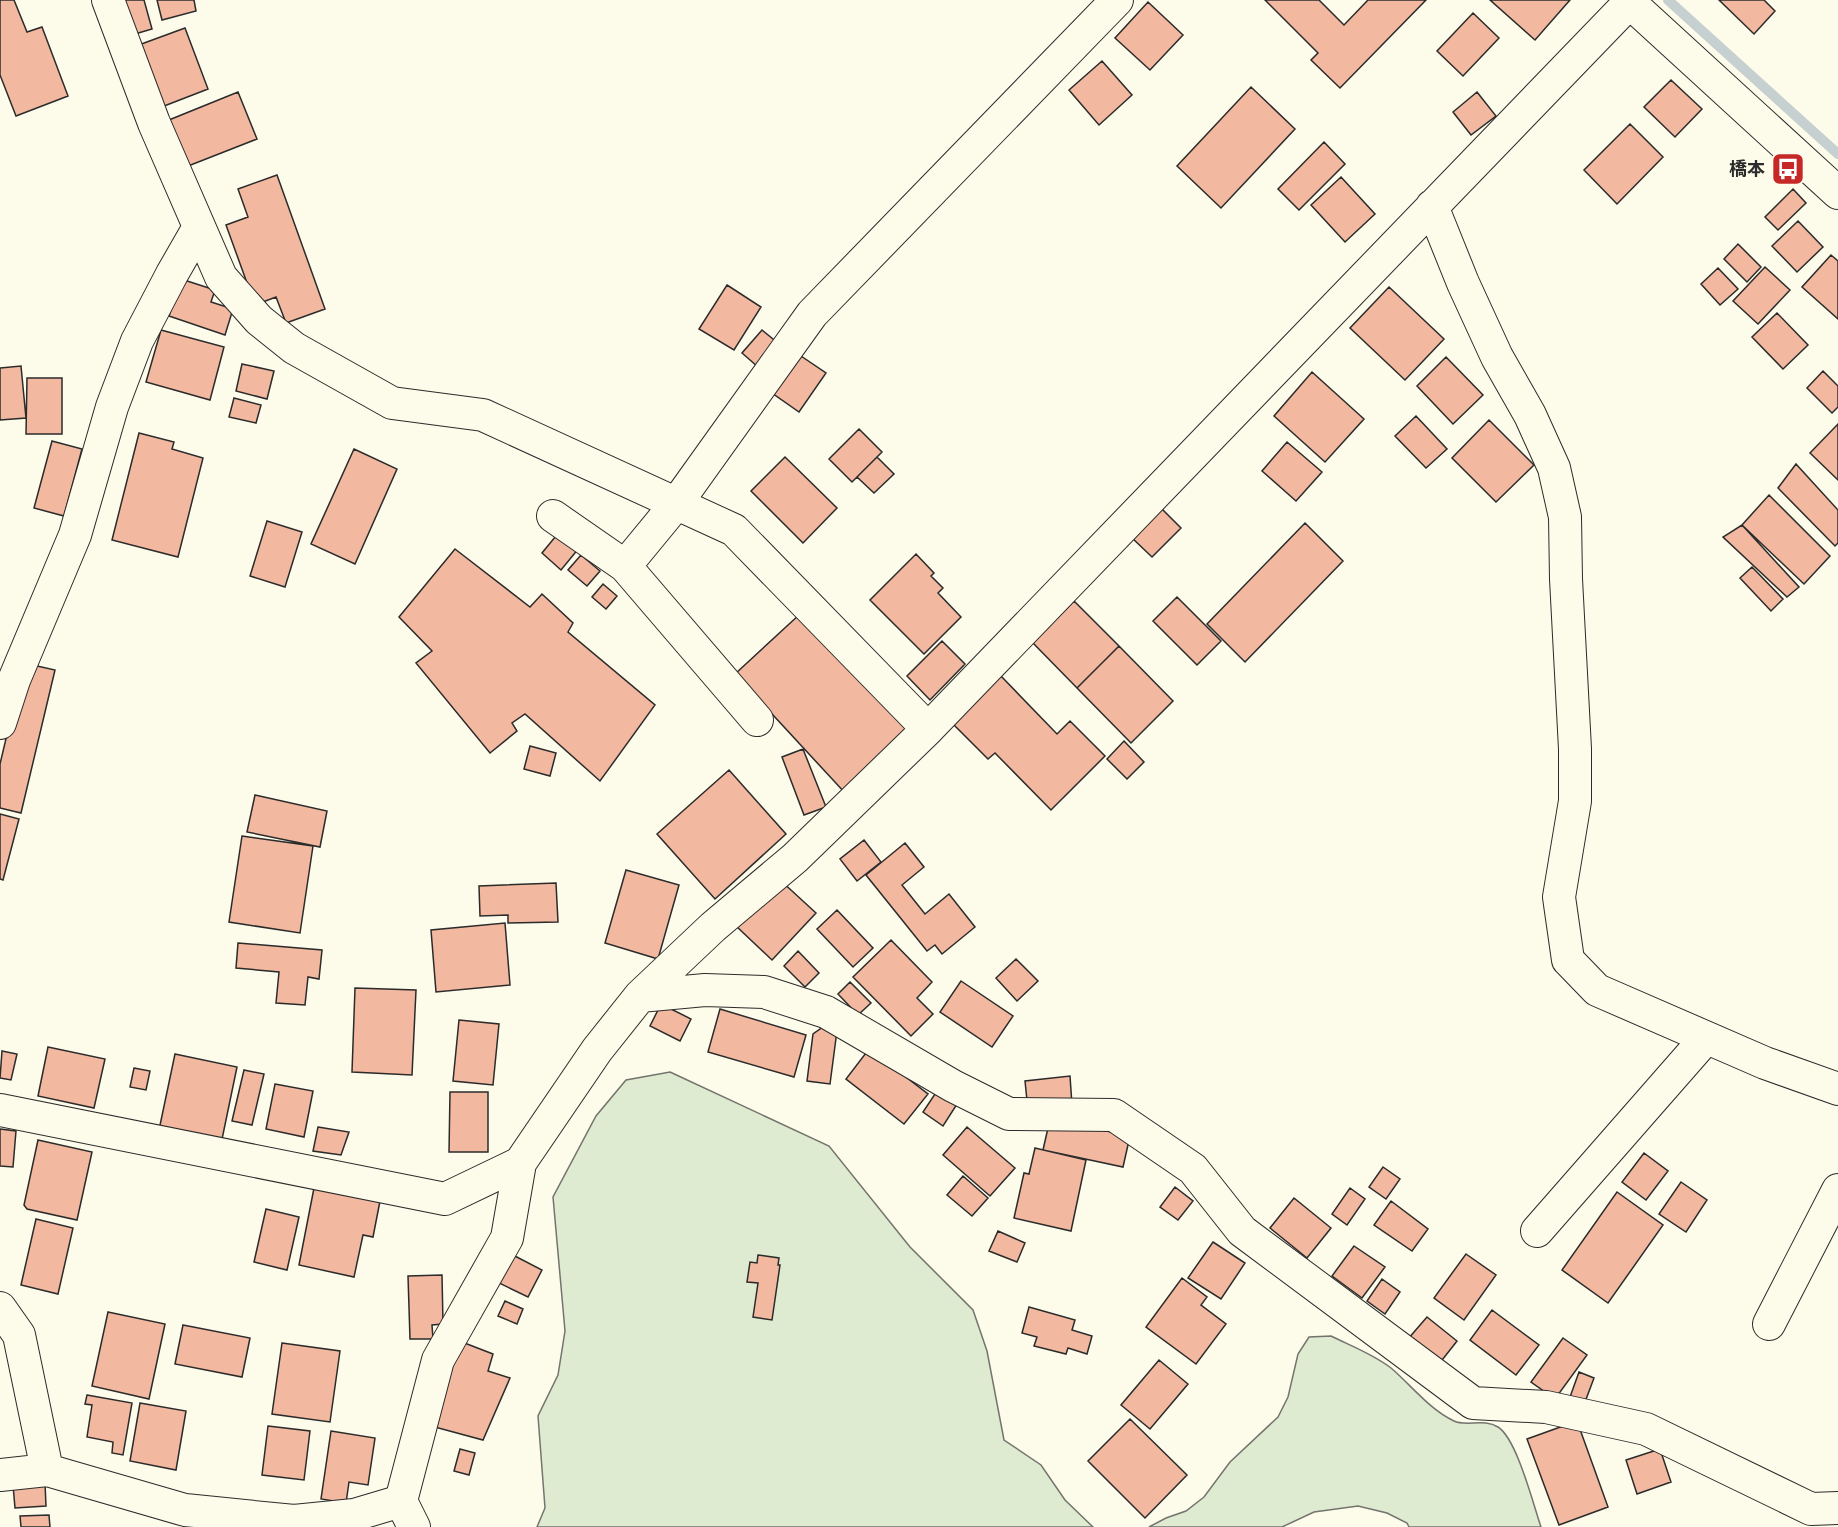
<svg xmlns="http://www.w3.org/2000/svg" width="1838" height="1527" viewBox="0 0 1838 1527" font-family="Barlow,'Noto Sans JP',sans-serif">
<rect width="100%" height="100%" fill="#fdfbea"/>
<!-- green -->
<path fill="#deebd1" stroke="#74746e" stroke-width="1.5" d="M670 1072 829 1146 910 1247 973 1310 987 1351 1004 1440 1041 1465 1065 1500 1093 1527H537L545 1508 538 1416 558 1375 565 1331 553 1197 596 1116 626 1080Z
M1331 1336C1351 1346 1373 1354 1391 1368 1412 1386 1429 1409 1454 1421 1466 1427 1484 1418 1498 1427 1517 1439 1533 1504 1541 1527H1409L1407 1523 1387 1513 1358 1506 1314 1512 1282 1527H1149L1166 1518 1186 1511 1204 1497 1230 1462 1278 1417 1288 1397 1298 1354 1309 1337Z"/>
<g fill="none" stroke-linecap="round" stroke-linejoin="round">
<!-- stream -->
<path stroke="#c7d0d0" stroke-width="10" d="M1668 0 1838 154"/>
</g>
<!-- building -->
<path fill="#f2b8a0" stroke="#2b2b2b" stroke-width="1.5" d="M0 0H14L27 32 42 27 68 96 16 116 0 75Z
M118 0H144L152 29 128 36Z
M157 0H194L196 11 162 20Z
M1265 0H1319L1344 25 1368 0H1426L1340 88 1311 60 1318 53Z
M1490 0H1570L1535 40Z
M1719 0H1764L1775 11 1754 34Z
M1148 2 1183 35 1150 70 1115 38Z
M1473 13 1499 38 1463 76 1437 51Z
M185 28 208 89 159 108 136 46Z
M1102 61 1132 95 1099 125 1069 90Z
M1671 80 1702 109 1675 137 1644 107Z
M1251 87 1295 129 1221 208 1177 166Z
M238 92 257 139 183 168 164 122Z
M1477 92 1496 116 1471 135 1453 112Z
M1630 124 1663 157 1617 204 1584 170Z
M1324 142 1345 164 1299 210 1278 189Z
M277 175 325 309 286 323 276 297 255 305 226 225 248 217 238 189Z
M1341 177 1375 214 1345 242 1311 205Z
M1793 189 1806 203 1778 230 1765 217Z
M1798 221 1823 247 1797 272 1772 246Z
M1738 244 1761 267 1747 282 1724 259Z
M1831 255 1838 261V319L1802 287Z
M1765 267 1790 290 1758 324 1733 301Z
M1718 268 1738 289 1720 305 1701 284Z
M181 279 215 290 211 302 233 309 225 335 169 316Z
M727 285 761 307 734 350 699 329Z
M1389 287 1444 339 1405 380 1350 328Z
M1777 313 1808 345 1783 369 1752 337Z
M161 330 224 347 210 400 146 382Z
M762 330 778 343 758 367 742 353Z
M798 354 826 373 799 412 772 393Z
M1446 357 1483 395 1453 424 1417 386Z
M242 364 274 371 267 399 236 391Z
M21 366 26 418 0 420V368Z
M1823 371 1838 386V407L1832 413 1807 388Z
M1312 372 1364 419 1325 462 1274 416Z
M27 378H62V434H26Z
M234 398 261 405 256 423 229 417Z
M1416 416 1447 449 1426 468 1395 436Z
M1489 420 1534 465 1496 502 1452 458Z
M1838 424V480L1810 453Z
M859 429 882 452 852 482 829 459Z
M139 433 174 442 172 449 203 458 178 557 112 540Z
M52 441 82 449 64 516 34 508Z
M1287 442 1322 472 1296 501 1262 471Z
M354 449 397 469 355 564 311 544Z
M785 457 837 508 803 543 751 491Z
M877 457 894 474 874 493 857 477Z
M1796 464 1838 510V543L1835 546 1778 488Z
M1769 495 1830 556 1804 584 1742 525Z
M1160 507 1181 528 1152 557 1131 537Z
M267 521 302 532 285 587 250 576Z
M1305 523 1343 561 1245 662 1207 624Z
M1742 525 1799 587 1787 597 1723 537Z
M560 531 579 548 561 570 542 553Z
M455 549 530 607 542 594 573 623 568 632 655 705 600 781 525 714 512 723 517 731 490 753 416 663 432 651 399 617Z
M916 554 934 573 931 576 943 588 938 593 961 617 924 654 870 600Z
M581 555 600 571 587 586 568 570Z
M1752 567 1783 599 1771 611 1740 578Z
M603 584 617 596 606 609 592 597Z
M1177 597 1221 641 1197 665 1153 621Z
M1074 601 1119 646 1077 688 1033 643Z
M800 614 911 734 846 794 735 674Z
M942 641 965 664 930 700 907 676Z
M1119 646 1173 701 1131 743 1077 688Z
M24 663 55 670 21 813 0 808V764Z
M1000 675 1057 734 1070 721 1105 756 1051 810 995 753 988 759 952 723Z
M1124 741 1144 762 1127 779 1107 759Z
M530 746 556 753 550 776 524 769Z
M803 749 826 807 804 815 782 757Z
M729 770 786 834 715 899 657 834Z
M255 795 327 811 320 847 247 832Z
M0 814 19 819 3 880 0 879Z
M242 836 313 846 300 933 229 922Z
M864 840 881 862 857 881 840 859Z
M905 843 924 867 902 885 925 914 949 894 975 927 942 954 935 945 927 951 866 875Z
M626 870 679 885 658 959 605 943Z
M779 879 816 913 772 960 735 925Z
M556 883 558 922 508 923V915L480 916 479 886Z
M837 910 873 948 853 967 817 929Z
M505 923 510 985 436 992 431 930Z
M891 940 932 982 917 998 933 1014 911 1036 853 977Z
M238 943 322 950 319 979 308 977 305 1005 276 1003 279 972 236 968Z
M798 951 819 973 805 987 784 966Z
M1016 959 1038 981 1017 1001 996 978Z
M961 981 1013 1016 992 1047 940 1012Z
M850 982 871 1003 858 1015 838 994Z
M355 988 416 990 412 1075 352 1072Z
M661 1004 691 1019 680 1041 650 1026Z
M720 1009 806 1035 794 1077 708 1052Z
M459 1020 499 1024 493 1085 453 1081Z
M830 1022 838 1023 830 1084 807 1081 813 1034Z
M48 1047 105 1059 94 1108 38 1096Z
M869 1049 928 1094 904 1124 846 1079Z
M2 1051 17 1054 11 1080 0 1078Z
M175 1054 237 1067 221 1144 159 1130Z
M134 1068 150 1071 146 1090 130 1087Z
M244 1070 264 1074 252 1125 232 1121Z
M1070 1076 1072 1105 1028 1110 1025 1081Z
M275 1084 313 1091 304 1137 266 1129Z
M939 1088 959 1101 943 1126 923 1112Z
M450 1092H488V1152H449Z
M1050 1119 1130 1136 1123 1167 1043 1150Z
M318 1127 349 1132 341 1155 313 1151Z
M967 1127 1015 1168 990 1196 943 1155Z
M0 1129 16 1131 13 1167 0 1166Z
M38 1140 92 1152 77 1220 27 1209 24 1205Z
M1035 1148 1086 1160 1071 1231 1014 1218 1024 1173 1029 1174Z
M1644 1153 1668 1171 1646 1200 1622 1182Z
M1383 1167 1400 1179 1386 1199 1369 1187Z
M963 1176 988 1198 972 1216 947 1195Z
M1681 1182 1707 1200 1686 1232 1659 1214Z
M1175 1187 1193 1201 1178 1220 1160 1207Z
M314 1188 380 1201 373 1237 363 1235 354 1277 299 1265Z
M1350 1188 1365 1199 1347 1225 1332 1214Z
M1617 1192 1663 1225 1608 1303 1562 1270Z
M1294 1198 1331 1228 1307 1258 1270 1228Z
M1391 1201 1428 1229 1412 1251 1374 1225Z
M266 1209 299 1217 287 1270 254 1262Z
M36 1219 73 1228 58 1294 21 1285Z
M998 1231 1025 1243 1017 1262 989 1251Z
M1213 1242 1245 1263 1221 1299 1188 1278Z
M1354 1246 1385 1267 1362 1298 1332 1276Z
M511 1254 542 1270 528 1297 497 1282Z
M1466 1254 1496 1275 1464 1320 1434 1298Z
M758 1255 779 1258 778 1265H780L772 1320 753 1317 758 1283 747 1282 750 1262 757 1263Z
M442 1275 443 1324 432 1325 433 1339H410L408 1276Z
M1182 1278 1207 1297 1201 1305 1226 1324 1196 1364 1146 1327Z
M1382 1279 1400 1292 1385 1314 1367 1301Z
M505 1301 523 1309 517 1324 498 1316Z
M1029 1307 1075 1320 1072 1330 1092 1336 1087 1354 1068 1348 1066 1354 1034 1346 1037 1337 1022 1333Z
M1492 1310 1539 1345 1516 1375 1470 1340Z
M108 1312 165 1324 149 1399 92 1386Z
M1427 1317 1457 1341 1439 1364 1408 1339Z
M183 1325 250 1338 242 1377 175 1364Z
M1563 1338 1587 1355 1555 1399 1531 1382Z
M462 1342 493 1354 488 1371 510 1378 483 1440 431 1426 443 1386Z
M282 1343 340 1351 330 1422 272 1414Z
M1159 1360 1188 1384 1150 1429 1121 1405Z
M1579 1372 1594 1378 1585 1402 1570 1397Z
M87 1395 132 1403 123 1455 112 1453 113 1442 87 1437 92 1405 85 1404Z
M140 1403 186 1411 176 1470 130 1461Z
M1130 1419 1187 1475 1145 1518 1088 1461Z
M1577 1421 1608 1507 1559 1525 1527 1439Z
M268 1426 310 1431 304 1480 262 1475Z
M331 1431 375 1438 368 1485 349 1482 346 1503 321 1499Z
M460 1449 475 1453 469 1475 454 1471Z
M1660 1449 1671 1482 1637 1494 1626 1460Z
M45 1483 46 1506 15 1508 13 1485Z
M49 1515 50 1527H21L20 1516Z"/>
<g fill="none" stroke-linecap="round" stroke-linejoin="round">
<defs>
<path id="street" d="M108 0 154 123 221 277 259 320 294 348 392 403 483 415 734 530 928 729
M1627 0 1838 193
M1432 206 1463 283 1497 357 1530 415 1554 468 1565 517 1566 579 1575 749V801L1559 897 1568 960 1597 990 1765 1063 1838 1089
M553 516 625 566 757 720
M625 566 676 504 812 314 1117 0
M0 723 14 680 75 535 112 407 137 341 172 274 199 227
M640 996 705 990 764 992 826 1012 953 1086 1009 1114 1114 1115 1193 1169 1242 1231 1473 1403 1546 1407 1646 1429 1811 1509 1838 1508
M0 1110 445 1199 520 1163
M1537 1231 1706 1038
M0 1308 19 1335 47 1470
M1769 1324 1838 1190
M0 1475 47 1470 185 1510 294 1521 354 1515 401 1501
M414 1527 401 1501 438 1360 507 1238 520 1163 597 1050 640 996 713 927 795 858 928 729 1630 2"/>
</defs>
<!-- street casing -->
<use href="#street" stroke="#2b2b2b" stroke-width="34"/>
<!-- street -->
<use href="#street" stroke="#fdfbea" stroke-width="32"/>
</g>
<!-- icons -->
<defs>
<symbol id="bus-square" viewBox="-11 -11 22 22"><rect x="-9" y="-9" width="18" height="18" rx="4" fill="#c62828" stroke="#fdfbea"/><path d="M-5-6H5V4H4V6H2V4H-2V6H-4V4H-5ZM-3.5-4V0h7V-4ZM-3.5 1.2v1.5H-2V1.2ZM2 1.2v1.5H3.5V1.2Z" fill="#fff"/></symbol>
</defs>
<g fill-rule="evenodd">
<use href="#bus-square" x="1769" y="150" width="38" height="38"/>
</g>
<g text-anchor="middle" stroke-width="4.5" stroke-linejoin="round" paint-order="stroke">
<!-- poi labels -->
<g font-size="18" font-weight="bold" fill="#2b2b2b" stroke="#fdfbea" text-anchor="end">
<text x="1765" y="175">橋本</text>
</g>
</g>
</svg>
